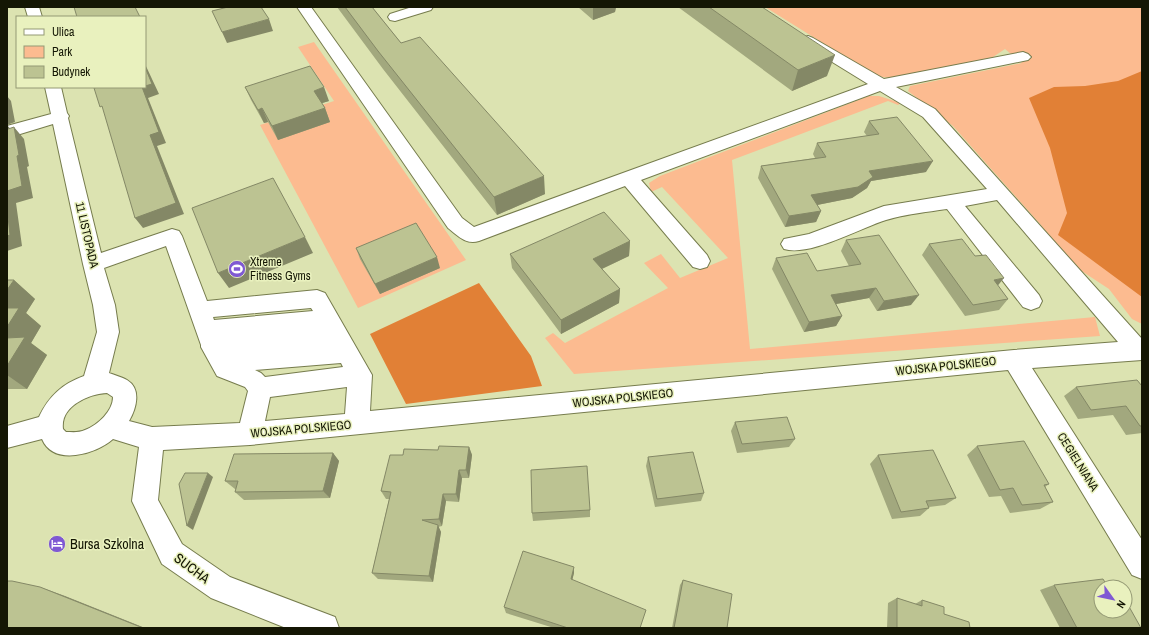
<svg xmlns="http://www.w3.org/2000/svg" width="1149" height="635" viewBox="0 0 1149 635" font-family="'Archivo Narrow',sans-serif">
<rect width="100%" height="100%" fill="#dce3b1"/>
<!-- green -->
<path fill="#fcbb90" d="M765 7H1142V324L1132 319 1109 289 1074 266 1040 224 953 126 908 91 910 86 1022 63 1005 49 993 57 897 79 876 76Z
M314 42 466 260 358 308 260 125 334 101 298 47Z
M869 96H879L901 103 898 105 888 101 732 160 750 349 1095 317 1100 336 574 374 545 338 553 333 565 343 668 288 644 263 661 254 680 278 728 258 662 187 651 192 649 183 660 176Z"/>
<!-- forest -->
<path fill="#e18036" d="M1142 71V297L1058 235 1067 213 1050 148 1029 98 1054 87 1085 86 1118 81Z
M479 283 531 356 542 386 406 404 370 334Z"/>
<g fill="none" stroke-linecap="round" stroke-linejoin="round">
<defs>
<path id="minor" d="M25 7H39L42 17H28Z
M297 7H311L462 218 474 227 868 84 803 44 800 41 803 38 808 36 813 38 884 79 1023 52 1028 54 1031 57 1028 60 896 87 935 109 1142 339V360L1032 368 1142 540V579L1132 575 1008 370 250 445 163 450 158 500 182 544 230 577 335 617 339 628H286L211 598 162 564 132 501 139 447 113 439C96 454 54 467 42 439L7 448V426L39 417C49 396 62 384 84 376L97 332 93 305 83 264 53 124 7 138V126L51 114 45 87H61L67 113 69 116 68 118 101 253 172 229 179 231 182 236 207 301 317 290 325 293 372 375 370 411 1014 350 1118 342 997 200 965 206 1039 295 1042 301 1039 307 1031 310 1023 307 947 209C927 212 905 214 886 220 860 228 810 257 784 249L781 244 784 239 809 234 884 206 987 189 923 117 880 91 641 180 707 255 710 261 707 267 700 269 693 267 625 186 479 241C466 245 458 236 448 228ZM166 246 201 345V347L217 376 245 387 248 391 240 423 152 427 129 421C136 409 142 389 127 380 122 377 114 375 109 373L119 332 115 305 104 268ZM311 308 313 311 214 320 213 317ZM341 363 343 367 265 377 261 373 255 370ZM347 387 345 414 265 421 270 397ZM107 393 113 397C113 411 98 425 85 430 79 433 72 432 66 432L63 429C60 406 89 394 107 393Z
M412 7H433L431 10 395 21 390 20 388 17 390 14Z"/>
</defs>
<!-- minor casing -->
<use href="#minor" stroke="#767c4d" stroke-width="2"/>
<!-- minor -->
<use href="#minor" fill="#fff" fill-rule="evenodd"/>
</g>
<!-- wall -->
<path fill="#a2a87e" d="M337 7H372L401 43 545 194 497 215 383 69Z
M578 7H616L615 12 593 20Z
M678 7H762L827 76 792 91Z
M245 87 329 101 322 103 325 108 330 122 278 140 268 122 264 123 251 100Z
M869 121 926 172 871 181 867 188 852 198 817 205 821 211 816 222 785 227 758 178 761 166 815 158 813 154 817 143 867 136 864 132Z
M846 240 911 305 877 311 869 298 836 304 842 316 836 326 804 332 772 269 776 258 817 271 849 266 841 251Z
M630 241 629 256 602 269 620 289 619 303 561 334 512 268 510 254Z
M929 244 975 256 1008 299 999 310 965 316 922 255Z
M356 248 440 268 380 294 360 259Z
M7 280H14L35 299 26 313 41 326 31 343 47 355 27 389H7Z
M1142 386V433L1126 435 1113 415 1078 419 1064 396 1076 387Z
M735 422 795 439 789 447 737 453 731 431Z
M977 446 1049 484 1045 487 1053 502 1040 509 1010 513 1001 496 989 497 967 455Z
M469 447 472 455 469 478H462L459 502 446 501 442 526 438 527 441 532 433 582 378 579 372 573 389 499H386L381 491 403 455Z
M333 453 339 461 330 498 244 500 235 492 236 489H235L225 481Z
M878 455 956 498 945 505 929 507V508L920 516 892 519 870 464Z
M648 457 704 493 701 501 655 507 646 466Z
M590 510V517L533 521 532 513Z
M574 567V573L572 580 640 628H554L506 613 504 607Z
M683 580 727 628H672L680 585Z
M1054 585 1101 611 1141 628H1060L1040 590Z
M897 598 915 604 922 600 944 614 970 628H887L888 603Z"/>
<!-- shaded-wall -->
<path fill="#848866" d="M598 7H616L615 12 593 20V8Z
M269 19 273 31 227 43 222 32Z
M835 55 827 76 792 91 798 70Z
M145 64 159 94 148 98 166 143 157 146 184 214 143 228 135 218 150 135 142 87H145Z
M324 87 329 101 319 104 314 91Z
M7 96 11 101 15 122 7 125Z
M262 108 268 122 264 123 258 110Z
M325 108 330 122 278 140 272 126Z
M7 125 15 134 14 127 24 139 29 166 27 167 33 198 16 203 22 246 7 251V191L8 129Z
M933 161 926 172 871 181 867 188 852 198 807 207 811 195 869 171Z
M544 176 545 194 497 215 494 197Z
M821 211 816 222 785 227 789 216Z
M305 237 313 253 229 288 218 273Z
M630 241 629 256 593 273V259Z
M437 257 440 268 380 294 375 284Z
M1004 278 995 289 994 280Z
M14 280 35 299 26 313 41 326 31 343 47 355 27 389 7 375V290Z
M876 288 869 298 825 306 831 295Z
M620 289 619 303 561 334V320Z
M919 295 911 305 877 311 884 301Z
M842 316 836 326 804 332 809 322Z
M469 447 472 455 469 478 466 470Z
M333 453 339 461 330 498 323 491Z
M459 470 462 478 459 502 456 494Z
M208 473 213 477 193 530 187 526Z
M443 494 446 501 442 526 439 519Z
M438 525 441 532 433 582 429 576Z
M574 567V573L571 585V579Z
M40 587 65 596 145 628H143Z"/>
<!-- building -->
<path fill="#bcc392" stroke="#848866" d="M74 7H135L140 17H76H77Z
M228 7H261L269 19 222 32 212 11Z
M345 7H372L401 43 420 37 544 176 494 197 378 51Z
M709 7H762L835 55 798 70Z
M310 66 324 87 314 91 325 108 272 126 262 108 258 110 245 87Z
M145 67 152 84 145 86Z
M99 87H142L159 132 150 135 176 203 135 218 102 106 100 107 94 88Z
M897 117 933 161 869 171 873 177 858 187 811 195 821 211 789 216 761 166 826 157 817 143 879 134 869 121Z
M7 125 8 129 14 127 19 155 17 156 22 186 7 191Z
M273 178 305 237 218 273 192 208Z
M7 208 10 235 7 236Z
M604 212 630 241 593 259 620 289 561 320 510 254Z
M416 223 437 257 375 284 356 248Z
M879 235 919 295 884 301 876 288 831 295 842 316 809 322 776 258 807 253 817 271 861 264 846 240Z
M962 239 975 256 986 255 1004 278 994 280 1008 299 973 305 929 244Z
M7 280H14L7 290Z
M7 308H19L7 327Z
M25 337 7 366V338Z
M1137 380 1142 386V426H1140L1126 406 1091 410 1076 387Z
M787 417 795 439 742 444 735 422Z
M1024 441 1049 484 1044 485 1053 502 1022 505 1013 488 1000 490 977 446Z
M439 446 469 447 466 470H459L456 494H443L439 519 422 520 438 525 429 576 372 573 391 492 381 491 390 455H403L404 449 438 450Z
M933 450 956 498 926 501 929 508 901 512 878 455Z
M693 452 704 493 657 499 648 457Z
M333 453 323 491 235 492 238 481H225L234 454Z
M587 466 590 510 532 513 531 470Z
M185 473H208L187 526 179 484Z
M523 551 574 567 571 579 646 610 640 628H568L504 607Z
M1103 579 1108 587H1101V611H1125V604L1127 603 1141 628H1077L1054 585Z
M683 580 732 594 727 628H674Z
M7 581H12L40 587 143 628H7Z
M897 598 922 606V600L944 607V614L969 622 970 628H897Z"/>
<!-- icons -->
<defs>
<symbol id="stadium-disc" viewBox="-11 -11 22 22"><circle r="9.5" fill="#7f59d3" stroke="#e9f1be"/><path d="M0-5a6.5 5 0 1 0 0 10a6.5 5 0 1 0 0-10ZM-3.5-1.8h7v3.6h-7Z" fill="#fff"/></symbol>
<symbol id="hotel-disc" viewBox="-11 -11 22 22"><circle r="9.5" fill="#7f59d3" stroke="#e9f1be"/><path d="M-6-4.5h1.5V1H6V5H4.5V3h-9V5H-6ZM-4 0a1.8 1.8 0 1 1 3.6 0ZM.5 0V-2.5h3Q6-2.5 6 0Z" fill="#fff"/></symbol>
</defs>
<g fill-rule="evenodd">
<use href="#stadium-disc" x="227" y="259" width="20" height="20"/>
<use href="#hotel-disc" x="47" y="534" width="20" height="20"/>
</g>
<g text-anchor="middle" stroke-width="3" stroke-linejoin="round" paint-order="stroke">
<!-- street labels -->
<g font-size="12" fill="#141604" stroke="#e9f1be">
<text transform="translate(87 235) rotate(77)" y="4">11 LISTOPADA</text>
<text transform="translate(946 366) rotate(-6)" y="4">WOJSKA POLSKIEGO</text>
<text transform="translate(623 398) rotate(-6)" y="4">WOJSKA POLSKIEGO</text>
<text transform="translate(301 429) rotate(-5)" y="4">WOJSKA POLSKIEGO</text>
<text transform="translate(1078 462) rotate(58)" y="4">CEGIELNIANA</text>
</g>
<!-- poi labels -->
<g font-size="12" fill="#141604" stroke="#e9f1be" text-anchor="start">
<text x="250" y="266">Xtreme<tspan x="250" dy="14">Fitness Gyms</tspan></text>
</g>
<!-- near-poi labels -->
<g font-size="14" fill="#141604" stroke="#e9f1be" text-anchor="start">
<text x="70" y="549">Bursa Szkolna</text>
</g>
<!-- near-street labels -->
<g font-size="14" fill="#141604" stroke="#e9f1be">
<text transform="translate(192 568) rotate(37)" y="5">SUCHA</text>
</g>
</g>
<!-- border -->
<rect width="1149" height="635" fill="none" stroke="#141604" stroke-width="16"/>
<!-- legend -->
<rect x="16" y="16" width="130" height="72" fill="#e9f1be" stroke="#949974"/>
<rect x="24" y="29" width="20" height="6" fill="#ffffff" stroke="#949974"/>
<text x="52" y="36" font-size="12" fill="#141604">Ulica</text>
<rect x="24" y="46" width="20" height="12" fill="#fcbb90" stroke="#949974"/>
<text x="52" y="56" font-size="12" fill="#141604">Park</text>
<rect x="24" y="66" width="20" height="12" fill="#bcc392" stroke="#949974"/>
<text x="52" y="76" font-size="12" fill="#141604">Budynek</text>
<!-- north arrow -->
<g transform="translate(1113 599) rotate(123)"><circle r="19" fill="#e9f1be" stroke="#949974"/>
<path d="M0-3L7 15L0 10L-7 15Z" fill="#7f59d3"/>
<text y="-6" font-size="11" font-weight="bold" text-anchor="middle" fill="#141604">N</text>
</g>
</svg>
